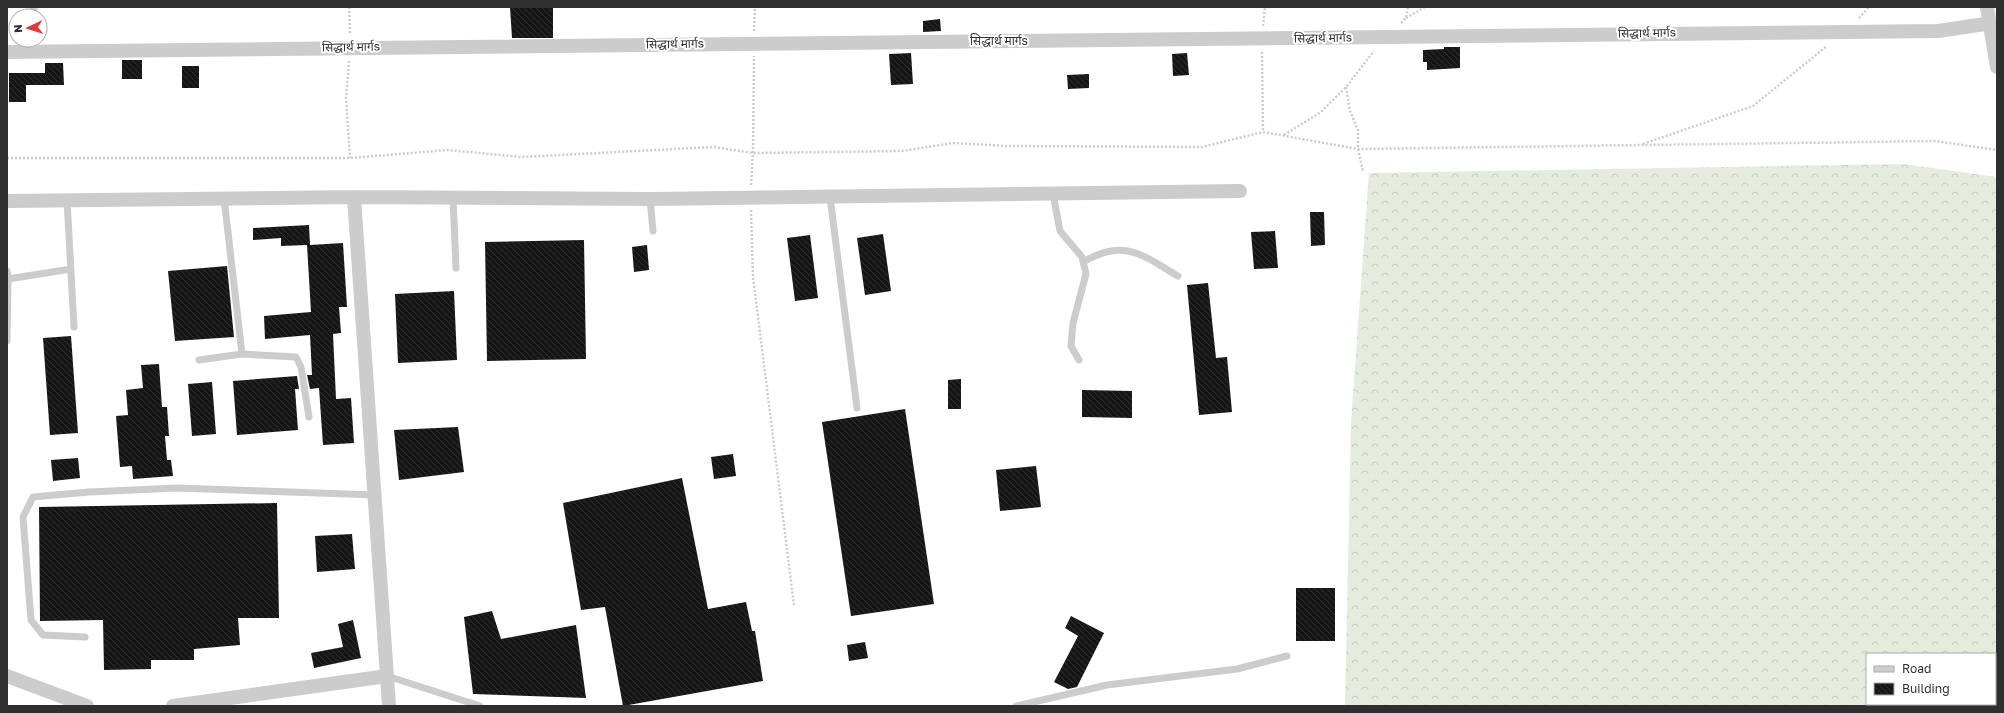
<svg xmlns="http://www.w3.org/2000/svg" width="2004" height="713" viewBox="0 0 2004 713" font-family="'Golos Text','Noto Sans Devanagari',sans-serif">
<defs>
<pattern id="forest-crowns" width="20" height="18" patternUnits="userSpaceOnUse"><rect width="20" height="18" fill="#e4ecde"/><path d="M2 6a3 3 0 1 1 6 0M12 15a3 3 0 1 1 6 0" fill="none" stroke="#c4cbbf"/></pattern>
<pattern id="building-back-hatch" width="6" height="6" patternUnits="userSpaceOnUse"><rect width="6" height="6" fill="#161616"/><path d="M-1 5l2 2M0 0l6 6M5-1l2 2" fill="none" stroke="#303030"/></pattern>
</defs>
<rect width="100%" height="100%" fill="#fff"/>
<!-- forest -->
<path fill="url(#forest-crowns)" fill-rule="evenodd" d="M1903 164 1997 177V706H1345L1351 422 1369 173ZM1867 654H1995V704H1867Z"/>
<!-- building -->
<path fill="url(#building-back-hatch)" d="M510 7H553V38H512Z
M940 19 941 31 923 32V21Z
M1444 47H1460V68L1427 70V62H1423V50L1444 49Z
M911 53 913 84 891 85 889 54Z
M1187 53 1189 75 1173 76 1172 54Z
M122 60H142V79H122Z
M45 63H63L64 85H26V102H9V73H45Z
M182 66H199V88H182Z
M1089 74V88L1068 89 1067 75Z
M1310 212H1324L1325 245 1311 246Z
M309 225 310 245 343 243 347 307H339L341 333 333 334 336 399 351 398 354 443 323 445 319 388 310 389 307 375H312L310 335 265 339 264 316 311 312 307 245 281 246V238L253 240V228Z
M1275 231 1278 268 1254 269 1251 232Z
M883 234 891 291 865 295 857 238Z
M810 235 818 298 795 301 787 238Z
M584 240 586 359 487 361 485 242Z
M647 245 649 270 634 272 632 247Z
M227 266 234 337 175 341 168 271Z
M1208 283 1216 358 1227 357 1232 412 1199 415 1187 285Z
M454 291 457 360 398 363 395 294Z
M71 336 78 433 50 435 43 338Z
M159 364 162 407H167L169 436H165L167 460H171L173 476 133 479 132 466 120 467 116 416 128 415 126 390 143 388 141 365Z
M297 376 299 389H295L298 430 237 435 233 381Z
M961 379V409H948V380Z
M212 382 216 434 192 436 188 384Z
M1082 390 1132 391V418L1082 417Z
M905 409 934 604 851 616 822 422Z
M458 427 464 472 399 480 394 430Z
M733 454 736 476 714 479 711 457Z
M78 458 80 478 53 481 51 460Z
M1036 466 1041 507 1000 511 996 470Z
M682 478 708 609 746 602 752 631H755L763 681 623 706 605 607 581 610 563 503Z
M277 503 279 618H238L240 645 194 649V660H151V669L104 670 103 620 40 621 39 507Z
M352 534 355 569 317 572 315 536Z
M1296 588H1335V641H1296Z
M492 611 501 639 576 625 586 698 473 694 464 617Z
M1071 616 1104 633 1077 687 1068 689 1054 682 1078 636 1065 628Z
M353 620 361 658 314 668 311 653 343 647 338 624Z
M865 642 868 658 849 661 847 645Z"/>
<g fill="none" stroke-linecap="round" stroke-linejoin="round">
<!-- path -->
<path stroke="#ccc" stroke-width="2.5" stroke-dasharray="2 2" stroke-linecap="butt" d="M349 7 350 34
M1406 18 1425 7
M1859 18 1869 7
M1401 23 1406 18 1408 7
M1263 26 1265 7
M754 31 755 7
M1262 52 1263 132
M349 61 346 98 350 158
M1346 87 1350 111 1358 130V149L1363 171
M1284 135 1321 112 1346 87 1374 51
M1643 144 1753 106 1827 46
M7 158H350L448 150 521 157 714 147 753 153 902 151 953 143 1007 146 1202 147 1263 132 1358 149 1935 141 1997 150
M751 185 753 153 754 56
M751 210 753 277 794 605"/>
<!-- service -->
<path stroke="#ccc" stroke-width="7" d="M34 7V16
M34 40V52
M1053 194 1060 231 1082 257 1086 274 1073 323 1071 346 1079 360
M453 197 456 268
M830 197 857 408
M224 198 242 354 296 357 301 367 309 417
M650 199 653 231
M67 200 74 327
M1083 262C1124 238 1142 255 1178 276
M7 271 8 279
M7 341 8 279 71 269
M199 360 242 354
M85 637 43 635 31 620 23 517 33 497 89 492 177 488 375 495
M387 676 480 706
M1016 706 1107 685 1237 669 1287 656"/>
<!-- minor -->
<path stroke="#ccc" stroke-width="14" d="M1987 7 1997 67
M7 52 1938 31 1985 24 1989 21
M354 197 389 706
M7 201 354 197 650 199 1240 191
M7 676 87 706
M173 706 387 676"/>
</g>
<g text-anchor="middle" stroke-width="4" stroke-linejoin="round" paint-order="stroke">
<!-- street labels -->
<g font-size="12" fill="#2f2f2f" stroke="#fff">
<text transform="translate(1647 33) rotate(-1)" y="4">सिद्धार्थ मार्गs</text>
<text transform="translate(1323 38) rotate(-1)" y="4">सिद्धार्थ मार्गs</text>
<text x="999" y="45">सिद्धार्थ मार्गs</text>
<text transform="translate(675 44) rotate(-1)" y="4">सिद्धार्थ मार्गs</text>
<text transform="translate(351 47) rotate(-1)" y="4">सिद्धार्थ मार्गs</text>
</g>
</g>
<!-- border -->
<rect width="2004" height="713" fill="none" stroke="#2f2f2f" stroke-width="16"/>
<!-- legend -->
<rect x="1866" y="653" width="130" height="52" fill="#ffffff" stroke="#acacac"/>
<rect x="1874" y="666" width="20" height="6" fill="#cccccc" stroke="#acacac"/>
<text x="1902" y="673" font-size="12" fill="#2f2f2f">Road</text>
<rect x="1874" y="683" width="20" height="12" fill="url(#building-back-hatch)" stroke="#acacac"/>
<text x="1902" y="693" font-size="12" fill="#2f2f2f">Building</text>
<!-- north arrow -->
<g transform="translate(28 28) rotate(266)"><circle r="19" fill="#ffffff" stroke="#acacac"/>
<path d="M0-3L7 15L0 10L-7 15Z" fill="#df3939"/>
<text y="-6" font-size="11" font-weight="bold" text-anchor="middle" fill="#2f2f2f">N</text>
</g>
</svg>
